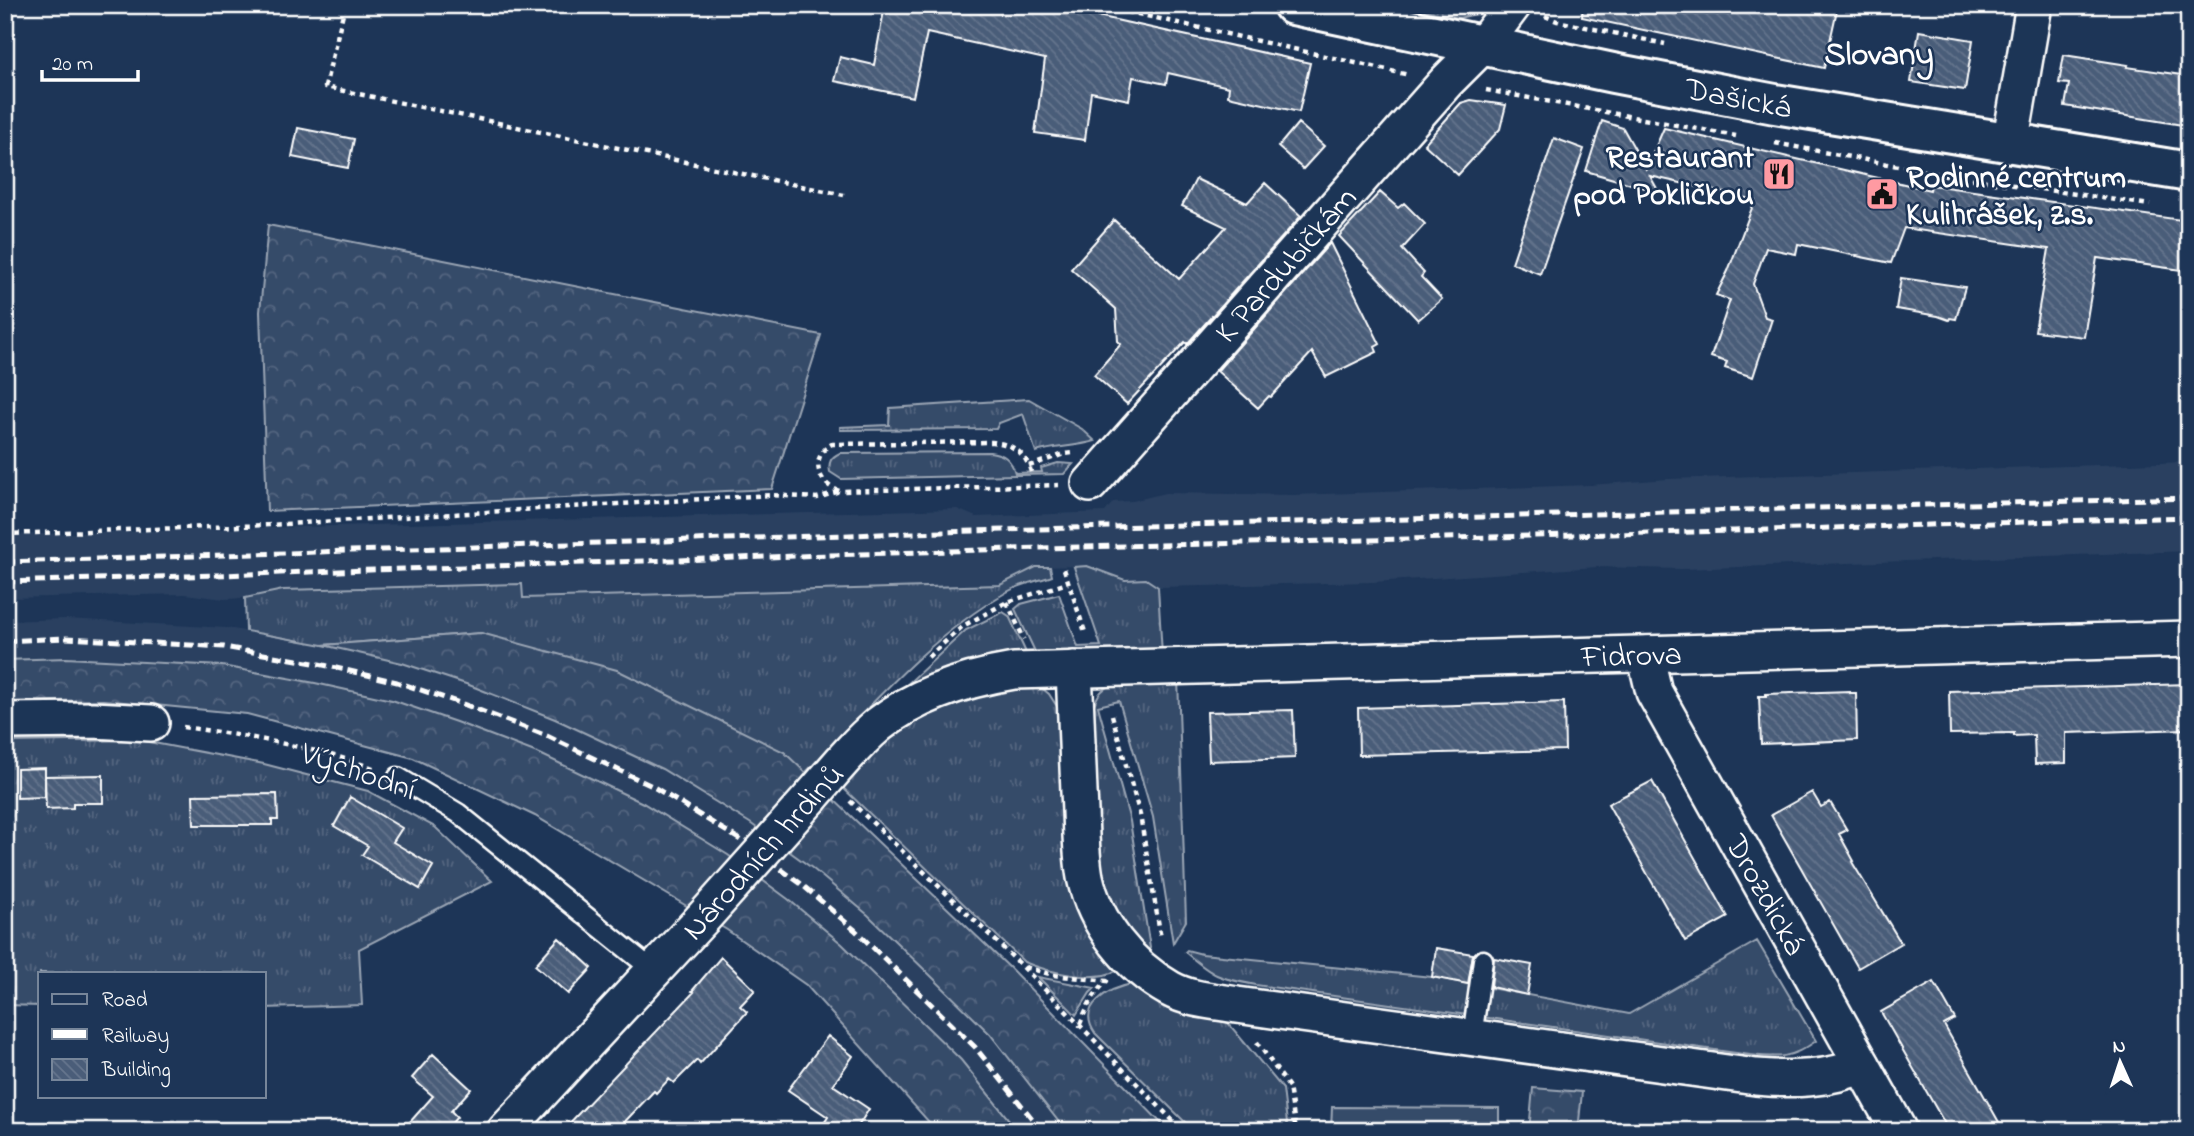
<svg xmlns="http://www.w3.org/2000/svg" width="2194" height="1136" viewBox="0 0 2194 1136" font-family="'Indie Flower',sans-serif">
<defs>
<pattern id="grass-tufts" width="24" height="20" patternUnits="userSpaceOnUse" patternTransform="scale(1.75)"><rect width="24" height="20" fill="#364b69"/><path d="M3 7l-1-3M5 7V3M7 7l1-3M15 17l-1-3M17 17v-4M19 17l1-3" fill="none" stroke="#546680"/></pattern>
<pattern id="forest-crowns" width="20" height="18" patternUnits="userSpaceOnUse" patternTransform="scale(1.75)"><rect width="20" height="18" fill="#364b69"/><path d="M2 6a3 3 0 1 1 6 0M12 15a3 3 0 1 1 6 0" fill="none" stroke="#546680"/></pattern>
<pattern id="building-back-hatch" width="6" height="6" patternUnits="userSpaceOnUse" patternTransform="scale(1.75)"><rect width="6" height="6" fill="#4a5d79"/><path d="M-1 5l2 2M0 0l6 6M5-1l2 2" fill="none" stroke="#65758d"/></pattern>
</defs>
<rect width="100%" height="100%" fill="#1d3557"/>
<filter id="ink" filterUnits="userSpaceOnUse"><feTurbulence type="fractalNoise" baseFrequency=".0143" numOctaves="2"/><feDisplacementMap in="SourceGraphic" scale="14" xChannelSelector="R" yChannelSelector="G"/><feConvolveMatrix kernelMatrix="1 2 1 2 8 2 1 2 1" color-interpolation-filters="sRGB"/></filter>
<g filter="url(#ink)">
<!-- built -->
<path fill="#2a4161" d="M2189 462V551L1681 569 1597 567 1373 582 1158 587 1146 579 1125 580 1087 566 1036 567 1000 585 522 598 521 584 283 590 245 598 224 599 185 594 5 598V535L957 509 976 517 1105 512 1113 502 1133 501 1165 493 1293 495 1590 485 1669 479Z
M66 619 227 628 323 645 402 663 469 685 555 719 661 769 750 823 812 868 868 915 990 1034 1066 1131H1018L961 1060 902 1002 643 803 540 754 456 722 392 700 315 683 222 666 150 661 66 658 5 660V621Z"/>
<!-- grass -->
<path fill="url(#grass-tufts)" stroke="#9aa5b4" stroke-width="2" d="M1425 5H1479L1484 12 1459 18 1424 10Z
M1029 399 1082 429 1095 441C1075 447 1056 446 1036 452L1023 414 999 423 996 429 840 430V427L889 425 890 408Z
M990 452C1004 454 1011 459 1015 473L1042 472 1041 468 1058 463 1073 464 1064 474 841 479 830 472C828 462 831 457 840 453Z
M1087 566 1125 580 1146 579 1158 587 1162 655 1038 658 1015 609 1021 604 1059 594 1078 647 1101 646 1074 567Z
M1036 567H1050L1052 576C1038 581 1020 584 1007 592 928 637 868 709 805 773L784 752 481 633 323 645 246 631 245 598 283 590 522 584 523 598 1000 585Z
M1003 612 1009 616 1028 657 889 701 966 630Z
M1178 678 1186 921 1173 943 1153 817 1119 701 1098 706 1130 821 1150 948 1147 953 1135 944 1110 901 1100 867 1093 708C1097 696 1100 690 1112 684Z
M1038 685 1049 694 1058 708 1099 947 1116 971C1093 983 1048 972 1024 962L839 784 894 729 961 696Z
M138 740 264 764 368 791 435 827 492 881 359 949 362 1005 264 1008V973H40V1006L5 1005V742Z
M1757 941 1816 1041C1791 1059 1779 1058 1750 1055L1256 985C1218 978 1214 977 1185 952L1187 950 1202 954 1432 977 1629 1014Z
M1038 977 1095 988 1090 993 1076 1015Z
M1132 984 1224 1018 1283 1089 1288 1131H1194L1095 1033C1076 1006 1109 988 1132 984Z"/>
<!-- forest -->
<path fill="url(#forest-crowns)" stroke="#9aa5b4" stroke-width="2" d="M268 225 821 335 772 489 267 511 260 312Z
M481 633 617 670 784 752 1010 968 1169 1131H1066L990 1034 929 974 868 915 812 868 750 823 662 769 555 719 469 685 402 663 323 645Z
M66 658 222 666 315 683 392 700 456 722 540 754 643 803 728 855 788 899 842 944 961 1060 1018 1131H937L806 985 727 930 535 816 413 758 247 714 103 700 5 702V660Z
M1533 1088 1582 1092 1578 1131H1529Z"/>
<!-- pitch -->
<path fill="#364b69" stroke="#9aa5b4" stroke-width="2" d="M1332 1107 1499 1108V1131H1331Z"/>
<!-- building -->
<path fill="url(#building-back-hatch)" stroke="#fff" stroke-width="2" d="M885 5H1048L1310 63 1299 112 1228 96 1229 87 1168 73 1166 84 1133 77 1129 100 1091 92 1085 140 1035 133 1045 59 927 33 913 97 834 81 840 57 874 65Z
M1583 5H1759L1775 9 1779 5H1838L1824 68 1582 17Z
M1919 31 1973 40 1965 90 1911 82Z
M2064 55 2128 65 2127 67 2189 76V126L2065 106 2069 84 2059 83Z
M1471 100 1506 105 1500 129 1458 175 1424 144 1461 103Z
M1602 121 1623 128 1646 169 1664 128 1930 190 1931 185 2189 221V271L2097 258 2084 337 2035 331 2049 249 1904 228 1891 263 1798 244 1796 254 1766 248 1753 284 1765 317 1772 319 1753 377 1725 368 1727 362 1711 357 1730 300 1716 295 1728 271 1755 200 1650 176 1659 192 1586 171Z
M1298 123 1324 146 1303 169 1278 147Z
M298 128 354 139 348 168 292 157Z
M1554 138 1584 149 1540 274 1512 263Z
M1196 179 1247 203 1265 183 1301 216 1187 344 1185 342 1127 404 1094 375 1121 344 1118 341 1116 309 1071 269 1114 220 1179 279 1226 227 1182 206Z
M1380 192 1398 208 1404 203 1425 224 1402 249 1424 273 1421 277 1442 299 1418 320 1339 236Z
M1330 243 1380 344 1375 347 1377 352 1326 377 1312 352 1271 397 1269 396 1258 408 1217 371Z
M1901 278 1965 287 1956 319 1950 318 1949 320 1938 316 1896 309Z
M2189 684V729L2066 733V763L2035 764 2034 735 2014 736V733L1950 734 1949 691Z
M1850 691V693H1856L1857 740 1761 744 1759 696H1766V694Z
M1564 702 1565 750 1359 755 1358 708Z
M1293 710 1295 758 1209 761 1207 712Z
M45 768V797L17 798V769Z
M103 775V803H73V808L46 809 45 776Z
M1652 781 1728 917 1685 941 1608 804Z
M1812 792 1821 807 1830 802 1847 830 1839 834 1854 861 1852 862 1901 943 1858 968 1771 815Z
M277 794 278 820H272V825H194L193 795Z
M350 797 402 828 393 842 433 866 420 889 362 855 368 846 334 826Z
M559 938 592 968 568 994 535 965Z
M1436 948 1473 954 1468 984 1432 977Z
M721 957 755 990 740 1006 747 1012 700 1064 697 1060 674 1083 669 1079 656 1093 654 1091 616 1131H562L694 992 692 991Z
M1494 958 1532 965 1527 995 1491 987Z
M1934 982 1955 1019 1944 1025 2004 1131H1949L1881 1012Z
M828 1036 853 1056 833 1085 869 1109 855 1131H819L828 1117 788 1090Z
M433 1054 471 1089 451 1111 457 1117 445 1131H402L433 1096 412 1078Z"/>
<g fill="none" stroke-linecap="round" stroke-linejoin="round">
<defs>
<path id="lane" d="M398 777 458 813 654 971
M1472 1037 1483 960"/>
<g id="street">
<path d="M2010 144 2034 5"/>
<path id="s1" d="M1090 484 1446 82 1483 45 1513 5"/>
<path id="s2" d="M1649 654V671L1654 692 1899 1131"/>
<path d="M1074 669C1076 710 1077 751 1079 792 1081 820 1080 849 1085 877 1095 924 1129 966 1170 989 1190 1000 1215 1001 1237 1005L1756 1077C1791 1080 1829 1080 1862 1065"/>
<path d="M5 721 93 720 151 723"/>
<path id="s3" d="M811 797C832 773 853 746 878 725 917 694 966 679 1014 671L2189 639"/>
<path d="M505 1131 702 919"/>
</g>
<g id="secondary">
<path id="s4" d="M1293 5 1613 73 1775 104 2189 172"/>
</g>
</defs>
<!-- lane casing -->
<use href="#lane" stroke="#fff" stroke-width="23"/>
<!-- street casing -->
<use href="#street" stroke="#fff" stroke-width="40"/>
<!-- secondary casing -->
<use href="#secondary" stroke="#fff" stroke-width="44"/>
<!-- path -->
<path stroke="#fff" stroke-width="4.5" stroke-dasharray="5 5" stroke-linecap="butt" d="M345 5 325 87 844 195
M1098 5 1409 75
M1545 16 1557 21 1665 44
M1486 90 1736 136
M1775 143 1946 175 2150 205
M1029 466 1064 454 1073 453
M1031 472C1025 452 1013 444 992 442L832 444C809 456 817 485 840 491L1059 485
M5 534 269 525 771 495 817 498 840 491
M1064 569 1086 635
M1007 602 1024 639
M928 657 963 626 1007 602 1068 583
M1112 715 1140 815 1161 938
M183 727C248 736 314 747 376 769
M850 801 1022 966 1183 1131
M1025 967 1053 975 1107 981C1093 994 1087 1007 1080 1024
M1257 1042 1289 1087 1296 1131"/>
<!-- lane -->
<use href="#lane" stroke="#1d3557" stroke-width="18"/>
<!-- street -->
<use href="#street" stroke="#1d3557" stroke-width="35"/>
<!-- secondary -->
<use href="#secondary" stroke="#1d3557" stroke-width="38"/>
<!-- rail -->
<path stroke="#fff" stroke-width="5" stroke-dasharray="10 5" stroke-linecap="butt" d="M5 562 1036 529 2189 498
M5 582 1042 548 1734 531 2189 517
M5 641 66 638 224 647 319 664 397 682 463 704 547 736 652 786 739 839 800 883 855 930 975 1047 1042 1131"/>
<defs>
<path id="street-bridge" d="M702 919 811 797"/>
</defs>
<!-- street-bridge casing -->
<use href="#street-bridge" stroke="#fff" stroke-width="40" stroke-linecap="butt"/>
<!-- street-bridge -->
<use href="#street-bridge" stroke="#1d3557" stroke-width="35"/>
</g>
</g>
<!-- icons -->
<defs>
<symbol id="restaurant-square" viewBox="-11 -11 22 22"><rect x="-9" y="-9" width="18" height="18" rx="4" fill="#ff9aa2" stroke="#1d3557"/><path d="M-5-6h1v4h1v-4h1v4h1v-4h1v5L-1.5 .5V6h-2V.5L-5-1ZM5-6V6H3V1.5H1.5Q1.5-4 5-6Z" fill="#111"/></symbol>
<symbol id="civic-square" viewBox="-11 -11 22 22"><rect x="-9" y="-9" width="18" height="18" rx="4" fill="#ff9aa2" stroke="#1d3557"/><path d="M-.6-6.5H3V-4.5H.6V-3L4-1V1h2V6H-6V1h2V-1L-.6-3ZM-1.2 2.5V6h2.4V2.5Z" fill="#111"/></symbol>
</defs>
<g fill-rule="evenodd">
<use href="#restaurant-square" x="1760" y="155" width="38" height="38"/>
<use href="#civic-square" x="1863" y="175" width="38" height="38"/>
</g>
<g text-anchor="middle" stroke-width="5" stroke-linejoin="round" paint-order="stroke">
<!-- street labels -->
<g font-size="32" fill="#fff" stroke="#1d3557">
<text dy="11" stroke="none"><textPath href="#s4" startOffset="455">Dašická</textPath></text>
<text dy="11" stroke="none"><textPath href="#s1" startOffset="294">K Pardubičkám</textPath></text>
<text dy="11" stroke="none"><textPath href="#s3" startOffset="864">Fidrova</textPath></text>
<text transform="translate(359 770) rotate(19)" y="11">Východní</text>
<text transform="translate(762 851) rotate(-48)" y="11">Národních hrdinů</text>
<text dy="11" stroke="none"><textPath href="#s2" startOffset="270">Drozdická</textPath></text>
</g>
<!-- poi labels -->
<g font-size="32" font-weight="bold" fill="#fff" stroke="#1d3557" text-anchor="end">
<text x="1754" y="167">Restaurant<tspan x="1754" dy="37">pod Pokličkou</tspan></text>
<text x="1906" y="187" text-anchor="start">Rodinné centrum<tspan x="1906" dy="37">Kulihrášek, z.s.</tspan></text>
</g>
<!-- neighbourhood labels -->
<g font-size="33" font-weight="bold" fill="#fff" stroke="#1d3557">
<text x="1879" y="64">Slovany</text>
</g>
</g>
<!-- margin -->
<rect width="2194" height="1136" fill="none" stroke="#1d3557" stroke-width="28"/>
<rect x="14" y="14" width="2166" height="1108" fill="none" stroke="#fff" stroke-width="2.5" filter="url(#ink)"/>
<!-- legend -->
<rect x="38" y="972" width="228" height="126" fill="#1d3557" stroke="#77869a" stroke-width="2"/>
<rect x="52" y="994" width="35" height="10" fill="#1d3557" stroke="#77869a" stroke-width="2"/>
<text x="102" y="1006" font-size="21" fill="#ffffff">Road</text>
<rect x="52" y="1029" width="35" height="10" fill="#ffffff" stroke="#77869a" stroke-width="2"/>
<text x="102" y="1042" font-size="21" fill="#ffffff">Railway</text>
<rect x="52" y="1059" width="35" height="21" fill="url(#building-back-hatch)" stroke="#77869a" stroke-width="2"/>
<text x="102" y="1076" font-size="21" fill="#ffffff">Building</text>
<!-- north arrow -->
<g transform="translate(2120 1062) rotate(357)" stroke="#1d3557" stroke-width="5" paint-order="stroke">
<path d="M0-5L12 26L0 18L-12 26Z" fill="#ffffff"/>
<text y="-10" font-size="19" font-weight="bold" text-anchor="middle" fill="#ffffff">N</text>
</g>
<!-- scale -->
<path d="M42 70v10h96v-10" fill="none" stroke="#ffffff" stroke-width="3.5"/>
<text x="52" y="70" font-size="21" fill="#ffffff" stroke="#1d3557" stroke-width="5" paint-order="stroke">20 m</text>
</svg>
